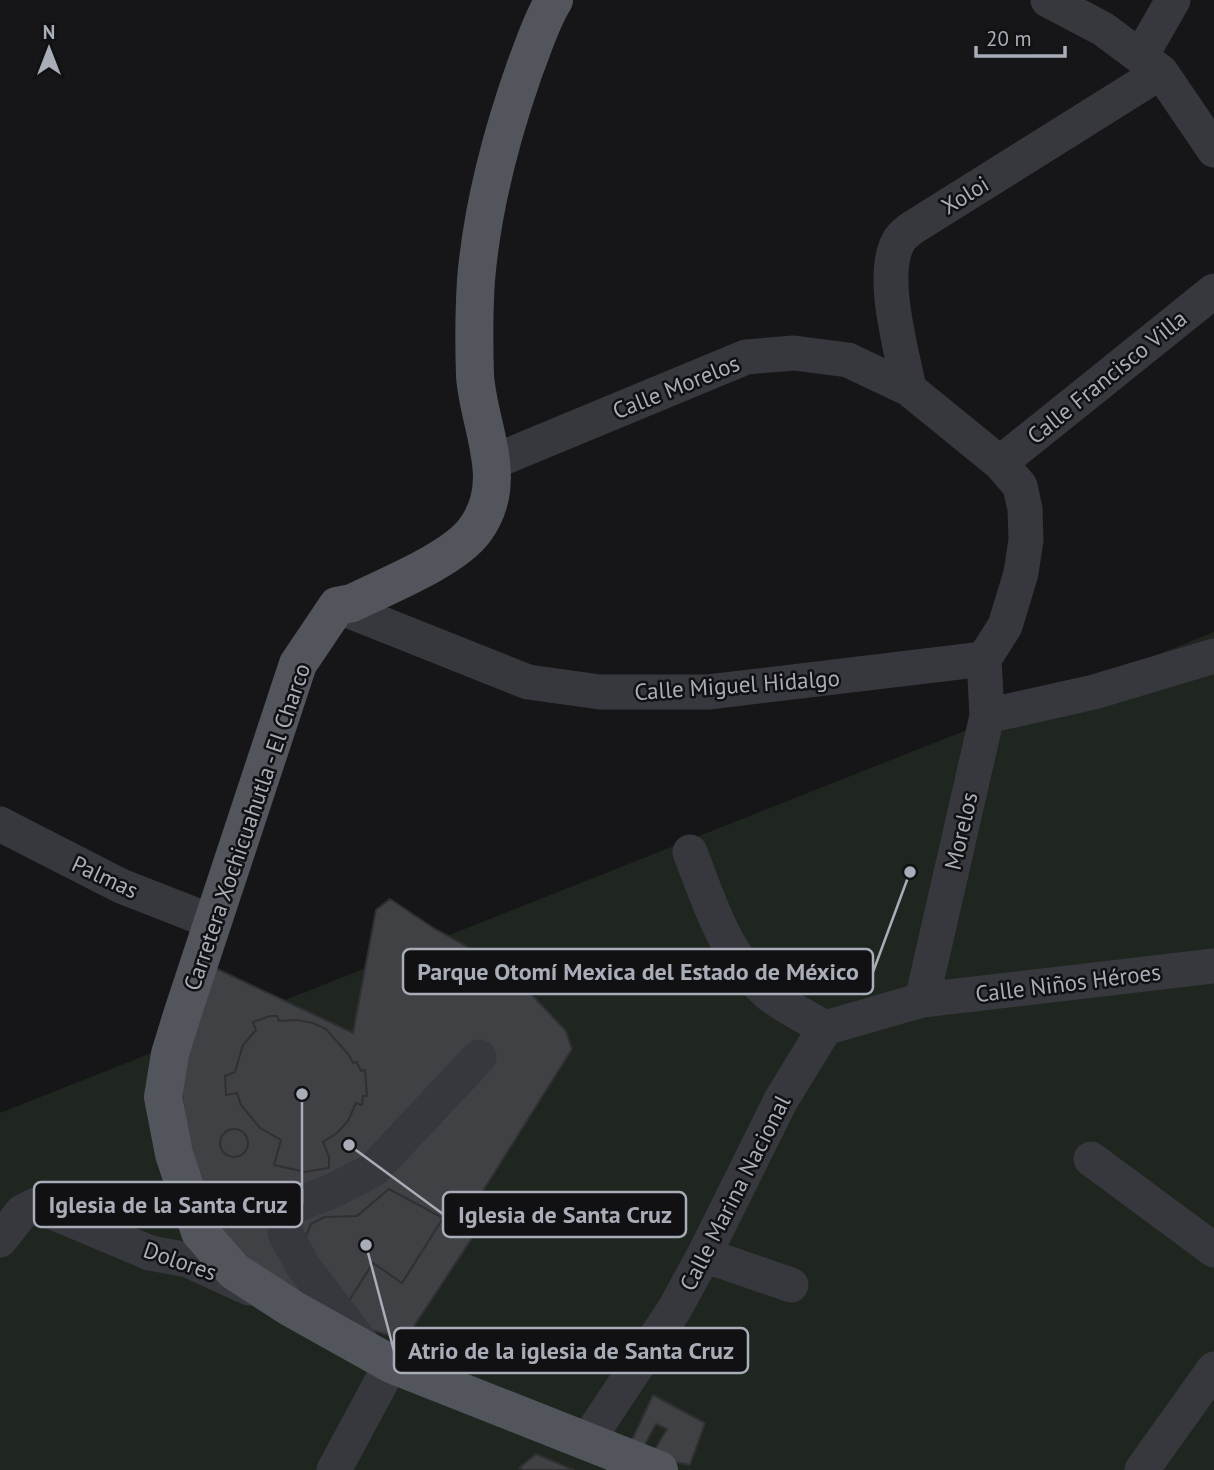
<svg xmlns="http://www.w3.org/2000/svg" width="1214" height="1470" viewBox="0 0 1214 1470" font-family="'PT Sans',sans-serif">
<rect width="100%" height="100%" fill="#161618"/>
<!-- green -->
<path fill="#1e261f" d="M1214 632V1470H0V1113Z"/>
<!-- building -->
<path fill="#404145" stroke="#303034" stroke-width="2" d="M390 899 435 929 486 957 535 998 566 1031 572 1049 471 1210 484 1220 405 1340 347 1323 251 1269 219 1228 192 1180 180 1078 213 967 353 1033 376 910Z
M270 1016H277L279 1021 298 1020 313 1023 326 1029 349 1055 353 1063 357 1062 361 1071 365 1070 367 1096H363L362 1105 356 1103 348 1121 337 1133 323 1142 329 1157V1168L305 1172 274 1165 281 1140 260 1128 241 1105 237 1093 226 1095 225 1076 235 1072 243 1045 256 1030 253 1022Z
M220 1143a14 14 0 1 1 28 0a14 14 0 1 1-28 0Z
M389 1189 443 1218 402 1283 373 1263 348 1302 305 1255 306 1236 311 1224 324 1217 357 1216Z
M653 1395 705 1423 690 1465 650 1457 667 1429 656 1424 642 1450 630 1444Z
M536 1454 574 1470H524L519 1468Z"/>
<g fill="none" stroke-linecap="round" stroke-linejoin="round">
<!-- minor -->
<path stroke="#37383d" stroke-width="35" d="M1048 0 1103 29 1161 72 1214 150
M1141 56 1173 0
M909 389C902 351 878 272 900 239 903 235 908 231 912 228L1161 72
M493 462 746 357 794 353 848 360 909 389 1000 463 1020 486 1025 509 1026 540 1021 573 1005 626 984 659
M1000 463 1214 291
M337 606 528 682 600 692H708L984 659
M987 716 1094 692 1214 656
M0 824 121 886 213 922
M690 852C709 902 726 958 769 994 785 1007 807 1017 825 1028
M922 1000 987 716 984 659
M1091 1159 1214 1250
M0 1240 22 1212 36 1205 150 1253 188 1260 249 1288
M704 1255 791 1285
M365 1348 303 1266 285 1233 286 1209 332 1191 373 1170 479 1057
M587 1441 674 1310 704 1255 781 1100 825 1028 922 1000 1214 966
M334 1470 391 1364
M1142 1470 1214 1369"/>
<!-- major -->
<path stroke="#53555c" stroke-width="38" d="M554 0C541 21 534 45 525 68 501 136 482 209 476 280 474 311 474 345 475 376 479 429 511 481 475 530 453 560 386 586 352 603L337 606 298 664 182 1015 170 1054 163 1097 174 1154 200 1232 234 1271 291 1308 391 1364 659 1470"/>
</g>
<g text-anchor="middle" stroke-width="5" stroke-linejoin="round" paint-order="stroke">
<!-- street labels -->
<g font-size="23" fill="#a8adb8" stroke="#111113">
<text transform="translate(965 195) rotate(-32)" y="8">Xoloi</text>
<text transform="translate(1107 377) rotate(-39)" y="8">Calle Francisco Villa</text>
<text transform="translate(676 387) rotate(-22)" y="8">Calle Morelos</text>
<text transform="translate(737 685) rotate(-4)" y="8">Calle Miguel Hidalgo</text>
<text transform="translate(247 827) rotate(-71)" y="8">Carretera Xochicuahutla - El Charco</text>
<text transform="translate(961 831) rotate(-77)" y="8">Morelos</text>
<text transform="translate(105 877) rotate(25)" y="8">Palmas</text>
<text transform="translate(1068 983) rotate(-7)" y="8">Calle Niños Héroes</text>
<text transform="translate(735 1193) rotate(-63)" y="8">Calle Marina Nacional</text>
<text transform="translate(180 1261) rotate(19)" y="8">Dolores</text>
</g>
</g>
<!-- callouts -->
<path fill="none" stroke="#a8adb8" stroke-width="2.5" d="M910 872L873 972M302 1094L302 1204M349 1145L443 1214M366 1245L394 1351"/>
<g fill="#a8adb8" stroke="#111113" stroke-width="2.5">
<circle cx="910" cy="872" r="7"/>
<circle cx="302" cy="1094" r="7"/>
<circle cx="349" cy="1145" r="7"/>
<circle cx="366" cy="1245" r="7"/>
</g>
<g fill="#111113" stroke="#a8adb8" stroke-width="2.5">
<rect x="403" y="949" width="470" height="45" rx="7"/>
<rect x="34" y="1182" width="268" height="45" rx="7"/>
<rect x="443" y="1192" width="243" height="45" rx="7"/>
<rect x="394" y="1328" width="354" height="45" rx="7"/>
</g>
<g font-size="24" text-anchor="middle" font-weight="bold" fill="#a8adb8">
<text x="638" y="980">Parque Otomí Mexica del Estado de México</text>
<text x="168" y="1213">Iglesia de la Santa Cruz</text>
<text x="565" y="1223">Iglesia de Santa Cruz</text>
<text x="571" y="1359">Atrio de la iglesia de Santa Cruz</text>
</g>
<!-- north arrow -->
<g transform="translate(49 49)" stroke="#111113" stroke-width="5" paint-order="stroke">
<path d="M0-5L12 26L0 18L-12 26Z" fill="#a8adb8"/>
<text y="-10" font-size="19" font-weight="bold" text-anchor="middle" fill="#a8adb8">N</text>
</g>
<!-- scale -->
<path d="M976 46v10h89v-10" fill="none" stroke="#a8adb8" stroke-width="3.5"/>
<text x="986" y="46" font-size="21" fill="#a8adb8" stroke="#111113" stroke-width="5" paint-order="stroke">20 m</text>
</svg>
